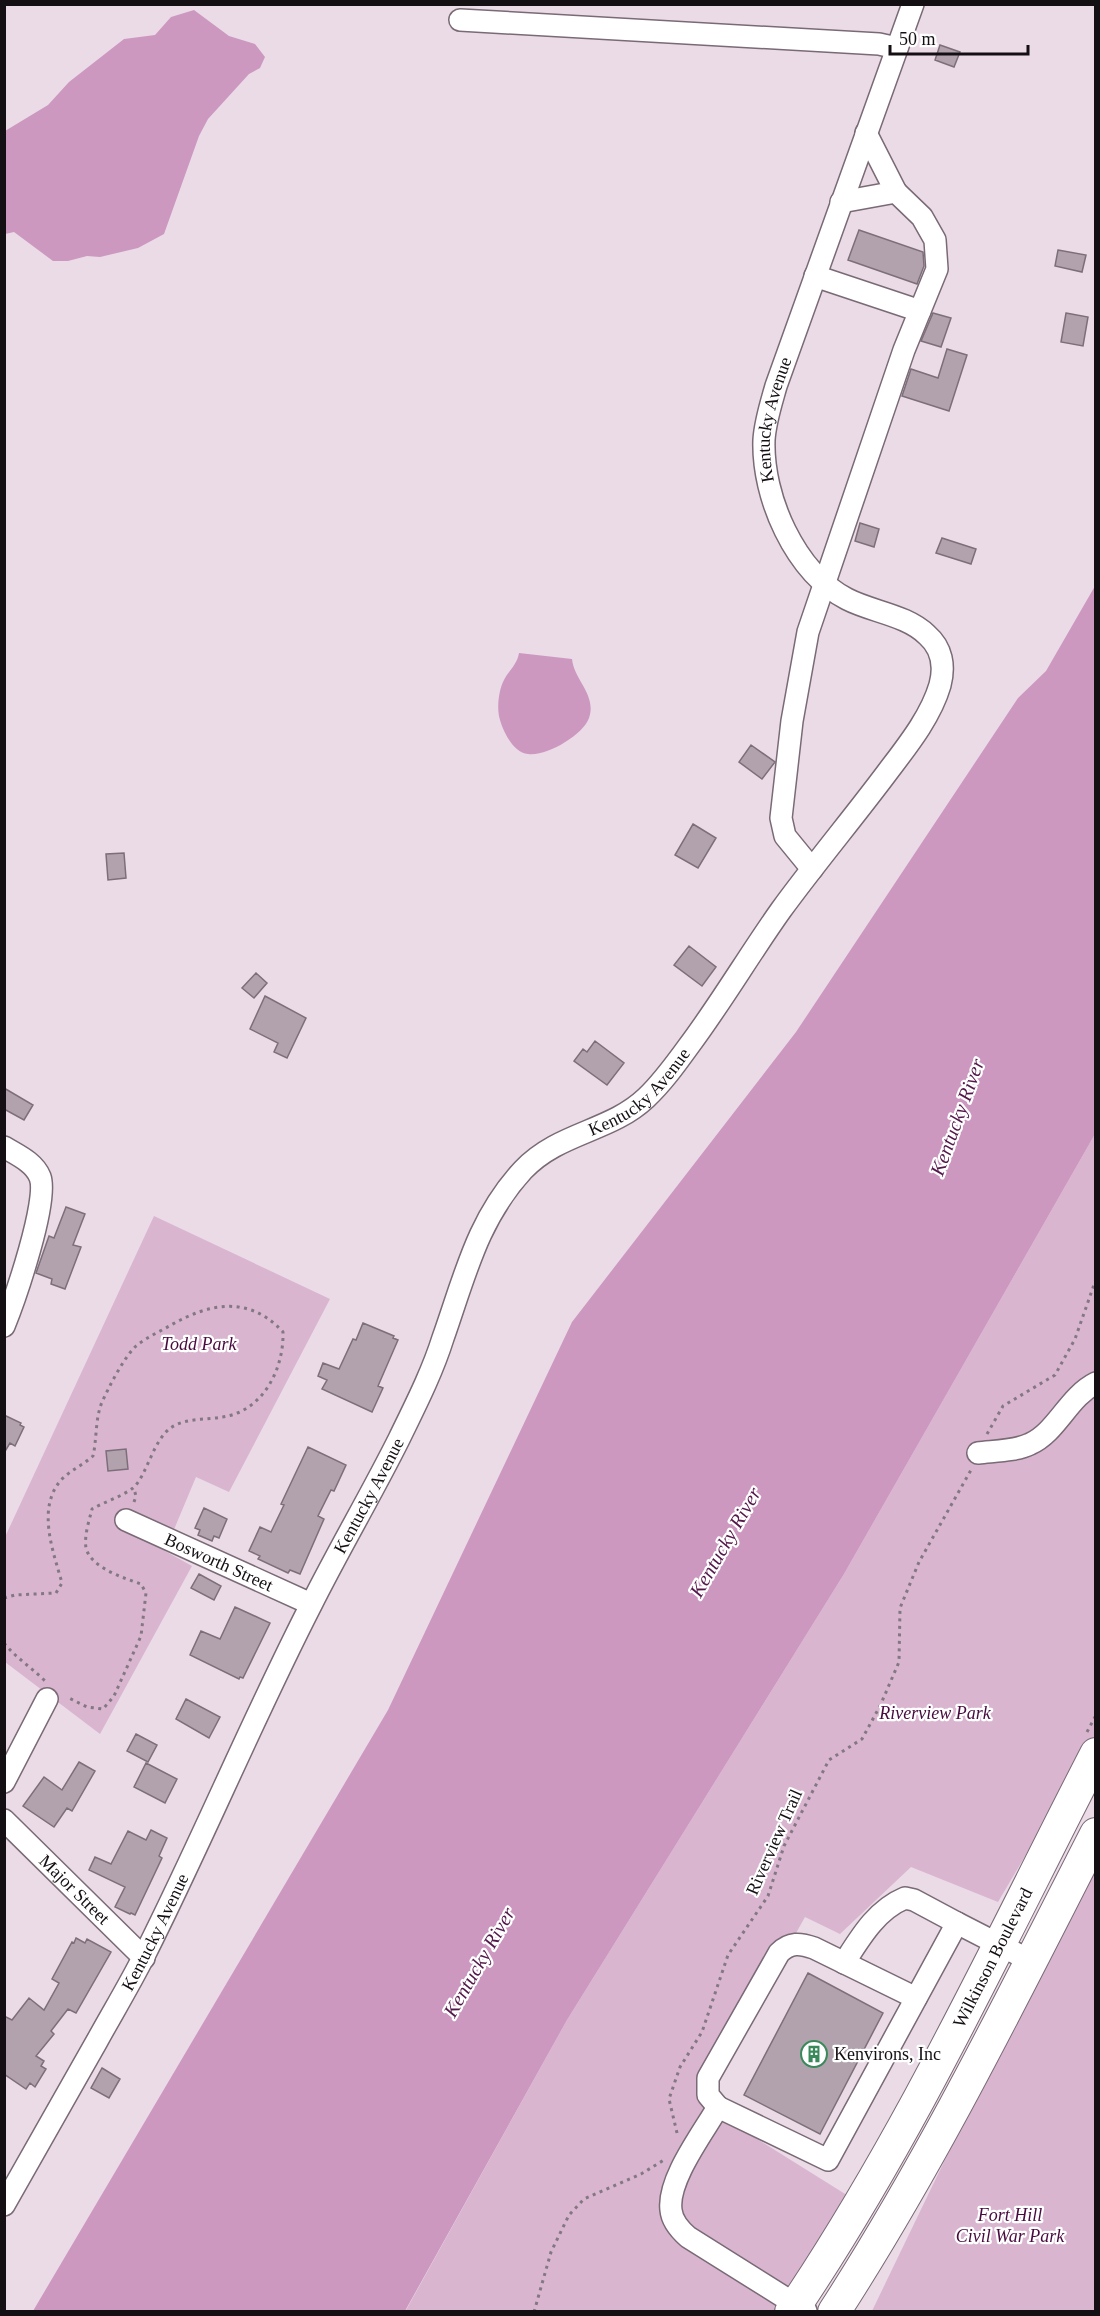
<svg xmlns="http://www.w3.org/2000/svg" width="1100" height="2316" viewBox="0 0 1100 2316" font-family="'Times New Roman',serif">
<rect width="100%" height="100%" fill="#ebdbe7"/>
<!-- green -->
<path fill="#d9b5d0" d="M1095 1134V1737L998 1902 911 1867 840 1934 805 1917 701 2104 850 2197 776 2311 405 2312 567 2020 844 1574Z
M154 1216 330 1299 229 1492 196 1477 165 1551 192 1566 100 1734 5 1662V1537Z
M1095 1849V2311H872Z"/>
<!-- water -->
<path fill="#cc98c0" d="M194 10 229 36 255 44 265 57 260 68 249 74 208 119 199 136 164 234 138 248 100 257 87 256 68 261H53L14 232 5 234V131L48 105 69 82 124 39 155 35 171 17Z
M1095 586V1134L844 1574 567 2020 405 2311H33L388 1710 572 1322 796 1032 1018 698 1046 671Z
M519 653 572 659C574 680 597 695 589 718 583 735 546 757 528 754 513 753 502 730 499 716 497 706 499 689 504 680 509 670 517 665 519 653Z"/>
<!-- building -->
<path fill="#b1a2ad" stroke="#7d6f7a" stroke-width="1.5" d="M940 45 960 52 954 67 935 60Z
M859 230 923 252 924 266 917 284 848 260Z
M1058 250 1086 255 1082 272 1055 266Z
M933 313 951 318 941 347 921 341Z
M1066 313 1088 317 1083 346 1061 342Z
M947 349 967 355 949 411 902 396 911 369 938 378Z
M860 523 879 529 874 547 855 541Z
M942 538 976 549 971 564 936 553Z
M751 745 775 762 762 779 739 762Z
M693 824 716 838 698 868 675 855Z
M124 853 126 878 108 880 106 854Z
M689 946 716 967 702 986 674 965Z
M256 973 267 983 254 998 242 988Z
M265 996 306 1018 287 1058 274 1052 278 1043 250 1029Z
M595 1041 624 1063 607 1085 574 1061 583 1049 587 1052Z
M4 1088 33 1105 24 1120 4 1109Z
M66 1207 85 1214 73 1245 81 1247 65 1289 51 1284 52 1279 36 1273 49 1236 54 1238Z
M363 1323 394 1336 393 1338 398 1340 378 1386 383 1388 372 1412 322 1389 327 1380 318 1376 323 1363 339 1369 353 1339 356 1340Z
M4 1415 21 1423 20 1425 24 1427 15 1446 10 1443 4 1453Z
M308 1447 346 1465 334 1491 331 1490 318 1516 324 1519 300 1574 290 1570 288 1573 258 1559 260 1556 249 1551 260 1527 271 1532 284 1505 281 1504Z
M126 1449 128 1469 108 1471 106 1451Z
M204 1508 227 1519 219 1538 214 1536 212 1541 198 1535 200 1530 195 1528Z
M199 1574 221 1586 214 1600 191 1588Z
M235 1607 270 1623 243 1678 240 1677 239 1679 190 1655 201 1631 220 1639Z
M186 1699 220 1717 209 1738 176 1719Z
M136 1734 157 1745 148 1762 127 1751Z
M79 1762 95 1771 72 1811 67 1808 54 1827 23 1806 44 1777 62 1790Z
M146 1763 177 1779 165 1803 134 1787Z
M151 1830 167 1838 159 1856 162 1858 135 1915 131 1913 130 1914 115 1907 125 1887 89 1870 95 1857 111 1864 128 1831 146 1840Z
M76 1938 85 1943 87 1939 111 1952 76 2013 68 2009 51 2031 54 2034 36 2056 44 2061 41 2066 46 2069 35 2087 30 2083 26 2089 4 2074V2016L12 2020 29 1998 44 2010 59 1983 52 1979 72 1942 74 1943Z
M808 1973 883 2013 820 2134 744 2095Z
M102 2068 120 2079 109 2098 91 2088Z"/>
<g fill="none" stroke-linecap="round" stroke-linejoin="round">
<defs>
<g id="minor">
<path d="M460 20 879 44 897 48"/>
<path d="M866 133 896 192"/>
<path d="M815 276 920 311"/>
<path d="M812 869 785 836 781 818 792 721 808 632 904 350 937 269 935 240 922 217 896 192 841 202"/>
<path d="M4 1147C17 1155 34 1162 40 1177 49 1200 15 1299 4 1326"/>
<path d="M978 1453C994 1451 1016 1451 1030 1444 1057 1432 1068 1397 1096 1383"/>
<path id="s1" d="M126 1520 311 1604"/>
<path d="M4 1782 47 1699"/>
<path id="s2" d="M4 1820 144 1958"/>
<path d="M844 1963C860 1938 876 1910 905 1898L914 1900 957 1923"/>
<path d="M718 2107 708 2095V2078L779 1953C790 1942 800 1943 814 1948L916 1998"/>
<path id="s3" d="M4 2205C35 2150 66 2096 97 2041 113 2012 130 1984 145 1954 203 1839 252 1720 311 1605 339 1549 371 1495 399 1439 415 1406 432 1373 443 1338 465 1276 477 1220 523 1170 559 1132 610 1132 646 1098 662 1083 675 1065 688 1047 721 1003 749 955 781 910 816 862 854 817 889 770 908 745 931 716 940 685 945 666 942 648 927 635 907 615 872 612 847 599 795 572 762 497 764 440 765 422 771 404 776 386L913 4"/>
<path d="M806 2311 688 2237C680 2230 672 2221 671 2210 667 2180 703 2133 718 2107L828 2160 957 1923 1031 1961"/>
</g>
<g id="highway">
<path id="s4" d="M791 2312C910 2136 999 1942 1096 1754"/>
<path d="M834 2312C933 2159 1013 1996 1096 1834"/>
</g>
</defs>
<!-- minor casing -->
<use href="#minor" stroke="#796a75" stroke-width="24"/>
<!-- highway casing -->
<use href="#highway" stroke="#796a75" stroke-width="34"/>
<!-- path -->
<path stroke="#837881" stroke-width="3" stroke-dasharray="3 4.5" stroke-linecap="butt" d="M987 1434 1003 1406 1055 1375 1075 1339 1096 1279
M134 1502 136 1496 134 1489
M4 1598 15 1595 56 1593 62 1583C53 1551 36 1507 62 1479 71 1470 83 1465 93 1456 97 1439 95 1419 102 1402 109 1387 123 1359 135 1347 145 1338 159 1332 171 1325 210 1303 249 1295 283 1332 284 1370 262 1412 222 1417 206 1420 186 1418 172 1427 153 1439 147 1476 133 1488 121 1497 104 1502 92 1509 89 1521 84 1536 86 1548 91 1568 124 1578 141 1584L146 1593 141 1636 114 1696 103 1709 87 1707 67 1697
M4 1643C16 1658 31 1667 45 1681
M1087 1732 1096 1715
M677 2133 669 2099 680 2067 702 2032 728 1955 768 1896 784 1846 829 1760 862 1739 880 1706 899 1662 900 1608 919 1562 971 1470
M534 2312 551 2252 569 2215 584 2199 641 2174 664 2160"/>
<!-- minor -->
<use href="#minor" stroke="#fff" stroke-width="21"/>
<!-- highway -->
<use href="#highway" stroke="#fff" stroke-width="32"/>
</g>
<!-- icons -->
<defs>
<symbol id="building-ring" viewBox="-11 -11 22 22"><circle r="9.5" fill="#fff" stroke="#39895a" stroke-width="1.5"/><path d="M-4-6H4V6H1V3H-1V6H-4ZM-2.5-4.3h1.7v1.8h-1.7ZM.8-4.3h1.7v1.8H.8ZM-2.5-1h1.7V.8h-1.7ZM.8-1h1.7V.8H.8Z" fill="#39895a"/></symbol>
</defs>
<g fill-rule="evenodd">
<use href="#building-ring" x="799" y="2039" width="30" height="30"/>
</g>
<g text-anchor="middle" stroke-width="4.5" stroke-linejoin="round" paint-order="stroke">
<!-- street labels -->
<g font-size="18" fill="#140f13" stroke="#fff">
<text dy="6" stroke="none"><textPath href="#s3" startOffset="2164">Kentucky Avenue</textPath></text>
<text dy="6" stroke="none"><textPath href="#s3" startOffset="1302">Kentucky Avenue</textPath></text>
<text dy="6" stroke="none"><textPath href="#s3" startOffset="798">Kentucky Avenue</textPath></text>
<text dy="6" stroke="none"><textPath href="#s1" startOffset="102">Bosworth Street</textPath></text>
<text transform="translate(774 1842) rotate(-66)" y="6">Riverview Trail</text>
<text dy="6" stroke="none"><textPath href="#s2" startOffset="99">Major Street</textPath></text>
<text dy="6" stroke="none"><textPath href="#s3" startOffset="312">Kentucky Avenue</textPath></text>
<text dy="6" stroke="none"><textPath href="#s4" startOffset="408">Wilkinson Boulevard</textPath></text>
</g>
<!-- park labels -->
<g font-size="18" font-style="italic" fill="#480a3f" stroke="#fff">
<text x="199" y="1350">Todd Park</text>
<text x="935" y="1719">Riverview Park</text>
<text x="1010" y="2221">Fort Hill<tspan x="1010" dy="21">Civil War Park</tspan></text>
</g>
<!-- poi labels -->
<g font-size="18" fill="#140f13" stroke="#fff" text-anchor="start">
<text x="834" y="2060">Kenvirons, Inc</text>
</g>
<!-- water labels -->
<g font-size="20" font-style="italic" fill="#54174a" stroke="#fff">
<text transform="translate(957 1117) rotate(-70)" y="7">Kentucky River</text>
<text transform="translate(725 1542) rotate(-60)" y="7">Kentucky River</text>
<text transform="translate(479 1962) rotate(-60)" y="7">Kentucky River</text>
</g>
</g>
<!-- border -->
<rect width="1100" height="2316" fill="none" stroke="#140f13" stroke-width="12"/>
<!-- scale -->
<path d="M890 45v9h138v-9" fill="none" stroke="#140f13" stroke-width="3"/>
<text x="899" y="45" font-size="18" fill="#140f13" stroke="#ffffff" stroke-width="4.5" paint-order="stroke">50 m</text>
</svg>
